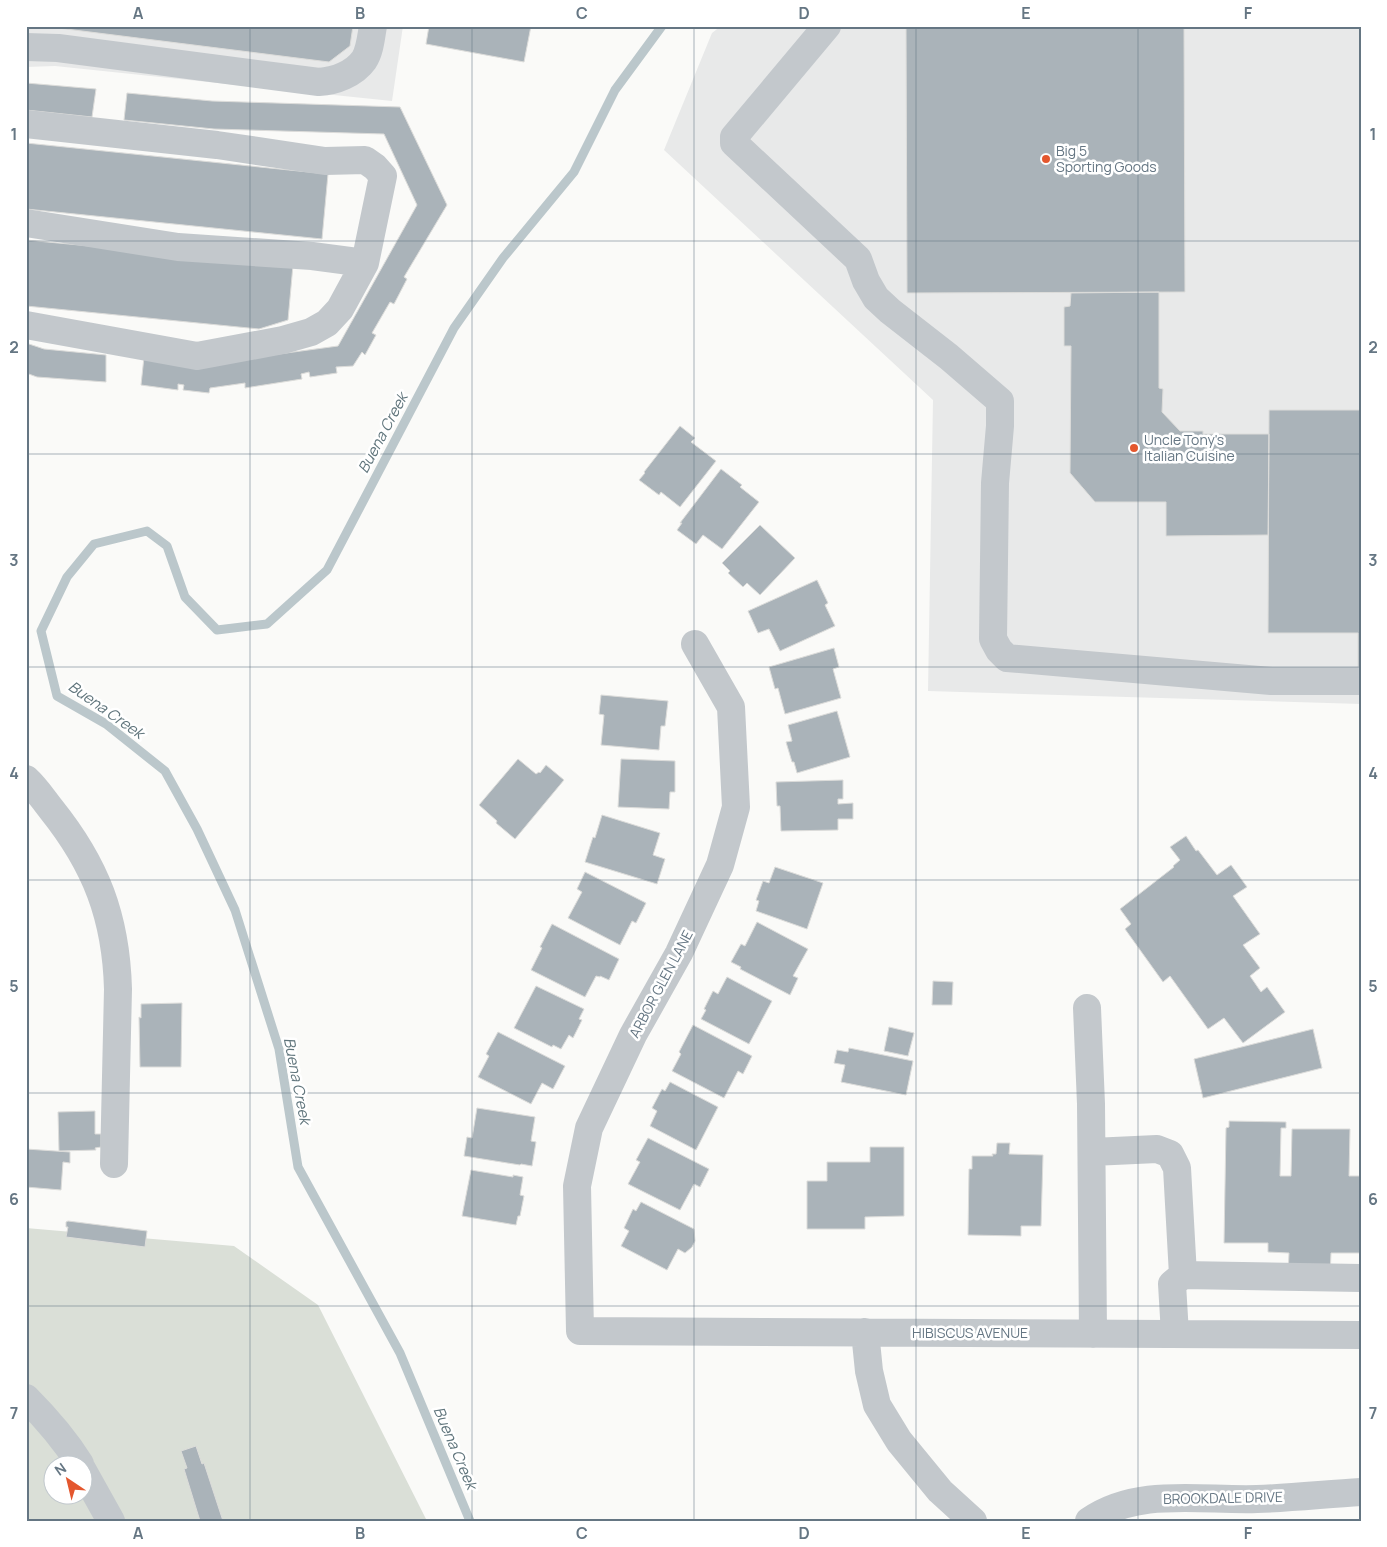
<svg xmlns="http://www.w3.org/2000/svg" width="1387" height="1547" viewBox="0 0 1387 1547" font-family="Manrope,sans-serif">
<rect width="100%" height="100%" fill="#fafaf8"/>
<!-- built -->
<path fill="#e8e9e9" d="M26 26H403L392 101 55 66 26 67Z
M721 26H1361V704L928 691 933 400 664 150 712 33Z"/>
<!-- green -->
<path fill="#dadfd7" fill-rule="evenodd" d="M26 1228 234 1246 318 1305 427 1521H26ZM52 1464H82V1494H52Z"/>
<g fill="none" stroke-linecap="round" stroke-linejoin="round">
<!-- stream -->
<path stroke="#bbc7cb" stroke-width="9" d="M470 1521 400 1353 298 1167 279 1049 235 910 197 829 165 771 106 724 57 696 41 631 67 577 94 544 147 531 167 546 185 597 217 630 267 624 327 570 454 328 503 258 574 172 615 90 662 26"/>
</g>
<!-- building -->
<path fill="#aab3b9" stroke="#dcdcda" d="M42 26H353L350 46 329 62Z
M429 26H531L524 62 426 44Z
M906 26H1184L1185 292 907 293Z
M26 83 96 89 92 117 26 110Z
M127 93 212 101 400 107 447 205 404 277 407 279 394 304 390 302 372 333 376 335 365 355 362 352 353 366 336 367 337 373 310 377 309 372 301 374 302 379 245 388V383L210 388 209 393 183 390 184 385 178 384V390L141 385 144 357 205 364 338 346 417 205 384 134 214 129 124 120Z
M26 143 328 174 322 239 26 209Z
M26 240 293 265 288 320 259 329 26 306Z
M1159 292V388L1163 389 1162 412 1180 431H1203V434H1269L1268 535 1166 536V502H1095L1070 473 1071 346H1064V307L1070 306 1071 293Z
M26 343 44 349 106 355V382L37 377 26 373Z
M1269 410H1361V667H1358V633H1268Z
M680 426 695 438 691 442 716 461 680 507 661 492 659 495 639 480 645 473 644 472Z
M721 469 742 485 740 487 759 502 722 549 703 535 696 544 677 530 682 523H680Z
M760 525 795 558 760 595 747 583 743 587 728 573 730 571 722 563Z
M817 580 828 603 825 605 835 626 780 651 769 629 758 633 748 611Z
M834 648 839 667 833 669 841 698 785 714 778 688 775 689 769 667Z
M601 695 668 701 665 726H661L659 750 601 745 604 715 599 714Z
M837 711 850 757 797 773 794 762H792L786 742 792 741 788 725Z
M518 759 536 774 539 772 540 773 546 765 564 780 515 839 496 823 497 821 479 805Z
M621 759 675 761V792H670L669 809 618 807Z
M843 780V799H838V804L853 803V819H838V830L781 831 780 806H777L776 782Z
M602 815 660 833 653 855 665 859 657 884 585 862 593 837 595 838Z
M1186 836 1196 851 1198 850 1217 875 1231 865 1247 887 1233 896 1260 934 1243 945 1260 968 1250 976 1261 992 1267 987 1285 1012 1243 1043 1224 1018 1208 1029 1170 976 1163 982 1125 929 1131 924 1120 909 1174 867 1173 866 1180 860 1170 847Z
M775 867 823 883 807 929 756 911 759 901 756 900 763 881 769 883Z
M585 872 646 903 636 923 632 921 620 945 568 918 582 892 577 889Z
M757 922 808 949 793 976 798 978 790 995 740 969 741 967 731 962 741 944 745 946Z
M552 924 619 959 609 980 600 976V977L596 976 585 997 531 970 542 948 540 947Z
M727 977 772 1001 749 1044 701 1019 706 1010 704 1009 713 991 718 994Z
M933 981 953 982 952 1005H932Z
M536 986 584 1009 579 1019 582 1020 573 1038 569 1035 561 1049 553 1045 552 1047 514 1028Z
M182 1003 181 1067H140L139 1017 141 1018V1004Z
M693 1025 752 1056 743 1074 738 1071 724 1098 672 1071 681 1054 679 1052Z
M889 1027 914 1033 908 1056 884 1051Z
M1313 1029 1322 1068 1203 1098 1194 1059Z
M498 1032 565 1066 553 1089 542 1083 531 1104 478 1077 489 1056 486 1054Z
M849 1048 913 1061 906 1095 841 1082 845 1065 834 1063 837 1050 848 1052Z
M670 1082 718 1107 696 1150 650 1126 657 1111 652 1108 662 1089 665 1091Z
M477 1108 535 1117 531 1141 536 1142 532 1166 521 1164 520 1165 464 1156 467 1137 472 1138Z
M95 1111V1134H101V1147L95 1148 96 1150 59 1151 58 1112Z
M1229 1121 1286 1122V1128H1281L1280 1176H1291L1292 1129H1350L1349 1176H1361V1253H1331L1330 1277 1288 1276 1289 1253 1268 1252V1243H1224L1226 1128 1229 1127Z
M648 1138 709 1169 700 1187 694 1184 680 1210 628 1184 640 1162 636 1160Z
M997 1143H1010L1009 1154 1043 1155 1041 1226H1021V1236L968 1235 969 1169H972V1156H993L992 1154H996Z
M870 1147H904V1216L865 1217V1229H807V1181H827V1162H870Z
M26 1149 70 1152V1163L63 1162 61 1190 26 1187Z
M471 1170 513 1177V1175L523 1177 520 1195 524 1196 520 1216H518L516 1225 462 1216Z
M641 1202 694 1229 695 1241 692 1247 685 1253 678 1249 667 1270 621 1246 629 1231 624 1228 633 1209 636 1211Z
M68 1221 147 1231 145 1247 66 1237 68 1227H66V1222Z
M196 1446 202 1464 204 1463 223 1521H200L184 1469 187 1468 181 1451Z"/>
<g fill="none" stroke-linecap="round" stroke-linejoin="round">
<!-- minor -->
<path stroke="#c3c8cc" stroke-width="28" d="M827 26 734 137V143L858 259 866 281 876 298 890 311 949 357 1000 401V426L995 483 993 639 999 650 1007 658 1271 681H1361
M26 47 58 48 319 82C335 81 354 74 364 60 370 51 371 37 373 26
M26 124 217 145 325 161 365 160 375 167 383 176 365 263 340 309 327 323 311 332 283 340 197 356 26 325
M26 223 178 247 312 256 365 263
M695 644 731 707 736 807 720 865 679 953 633 1035 589 1128 577 1186 580 1331 1361 1335
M26 779C36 788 43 799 51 809 96 865 116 917 118 989L114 1164
M1087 1008 1091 1104 1093 1334
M1092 1152 1157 1149 1170 1154 1177 1168 1183 1275
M865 1332 869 1371 877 1405 899 1441 940 1491 973 1521
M1175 1334 1172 1284 1183 1275 1361 1278
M26 1398C46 1418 65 1440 80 1464
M82 1469 111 1521
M1089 1521C1137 1487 1202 1501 1257 1499 1292 1498 1326 1494 1361 1492"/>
</g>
<!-- grid -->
<path fill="none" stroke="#657683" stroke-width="1" stroke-opacity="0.55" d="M250 26V1521M472 26V1521M694 26V1521M916 26V1521M1138 26V1521M26 241H1361M26 454H1361M26 667H1361M26 880H1361M26 1093H1361M26 1306H1361"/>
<!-- markers -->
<g fill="#e4572e" stroke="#fff" stroke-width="2">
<circle cx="1046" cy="159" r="5"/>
<circle cx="1134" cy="448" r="5"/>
</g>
<g text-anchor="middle" stroke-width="5" stroke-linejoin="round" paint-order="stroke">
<!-- poi labels -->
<g font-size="14" fill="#657683" stroke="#fff" text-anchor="start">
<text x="1056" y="156">Big 5<tspan x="1056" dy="16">Sporting Goods</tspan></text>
<text x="1144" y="445">Uncle Tony's<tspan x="1144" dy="16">Italian Cuisine</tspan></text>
</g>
<!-- street labels -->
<g font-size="14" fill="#657683" stroke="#fff">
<text transform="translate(661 984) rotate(-62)" y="5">ARBOR GLEN LANE</text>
<text x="970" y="1338">HIBISCUS AVENUE</text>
<text transform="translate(1223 1498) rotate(-1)" y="5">BROOKDALE DRIVE</text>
</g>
<!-- water labels -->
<g font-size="15" font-style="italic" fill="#60757c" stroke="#fff">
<text transform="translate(383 433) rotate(-62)" y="5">Buena Creek</text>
<text transform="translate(106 710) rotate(35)" y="5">Buena Creek</text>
<text transform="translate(297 1081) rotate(79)" y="5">Buena Creek</text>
<text transform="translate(455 1448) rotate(67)" y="5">Buena Creek</text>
</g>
</g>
<!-- border -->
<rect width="1387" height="1547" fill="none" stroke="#ffffff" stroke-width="55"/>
<!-- north arrow -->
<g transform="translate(68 1480) rotate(325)"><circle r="24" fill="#ffffff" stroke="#c1c8cd"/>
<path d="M0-4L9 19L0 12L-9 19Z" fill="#e4572e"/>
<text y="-8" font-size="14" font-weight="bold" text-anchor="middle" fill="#657683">N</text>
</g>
<rect x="28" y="28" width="1332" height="1492" fill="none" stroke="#657683" stroke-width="2"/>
<g font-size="16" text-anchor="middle" font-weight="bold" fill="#657683">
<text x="138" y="19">A</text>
<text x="360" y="19">B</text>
<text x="582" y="19">C</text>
<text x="804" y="19">D</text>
<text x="1026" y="19">E</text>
<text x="1248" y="19">F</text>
<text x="14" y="140">1</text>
<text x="1373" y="140">1</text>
<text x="14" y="353">2</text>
<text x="1373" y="353">2</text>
<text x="14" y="566">3</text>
<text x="1373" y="566">3</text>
<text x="14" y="779">4</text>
<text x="1373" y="779">4</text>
<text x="14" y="992">5</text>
<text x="1373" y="992">5</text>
<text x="14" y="1205">6</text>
<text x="1373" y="1205">6</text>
<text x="14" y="1419">7</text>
<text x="1373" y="1419">7</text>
<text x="138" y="1539">A</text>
<text x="360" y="1539">B</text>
<text x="582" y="1539">C</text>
<text x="804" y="1539">D</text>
<text x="1026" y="1539">E</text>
<text x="1248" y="1539">F</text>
</g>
</svg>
